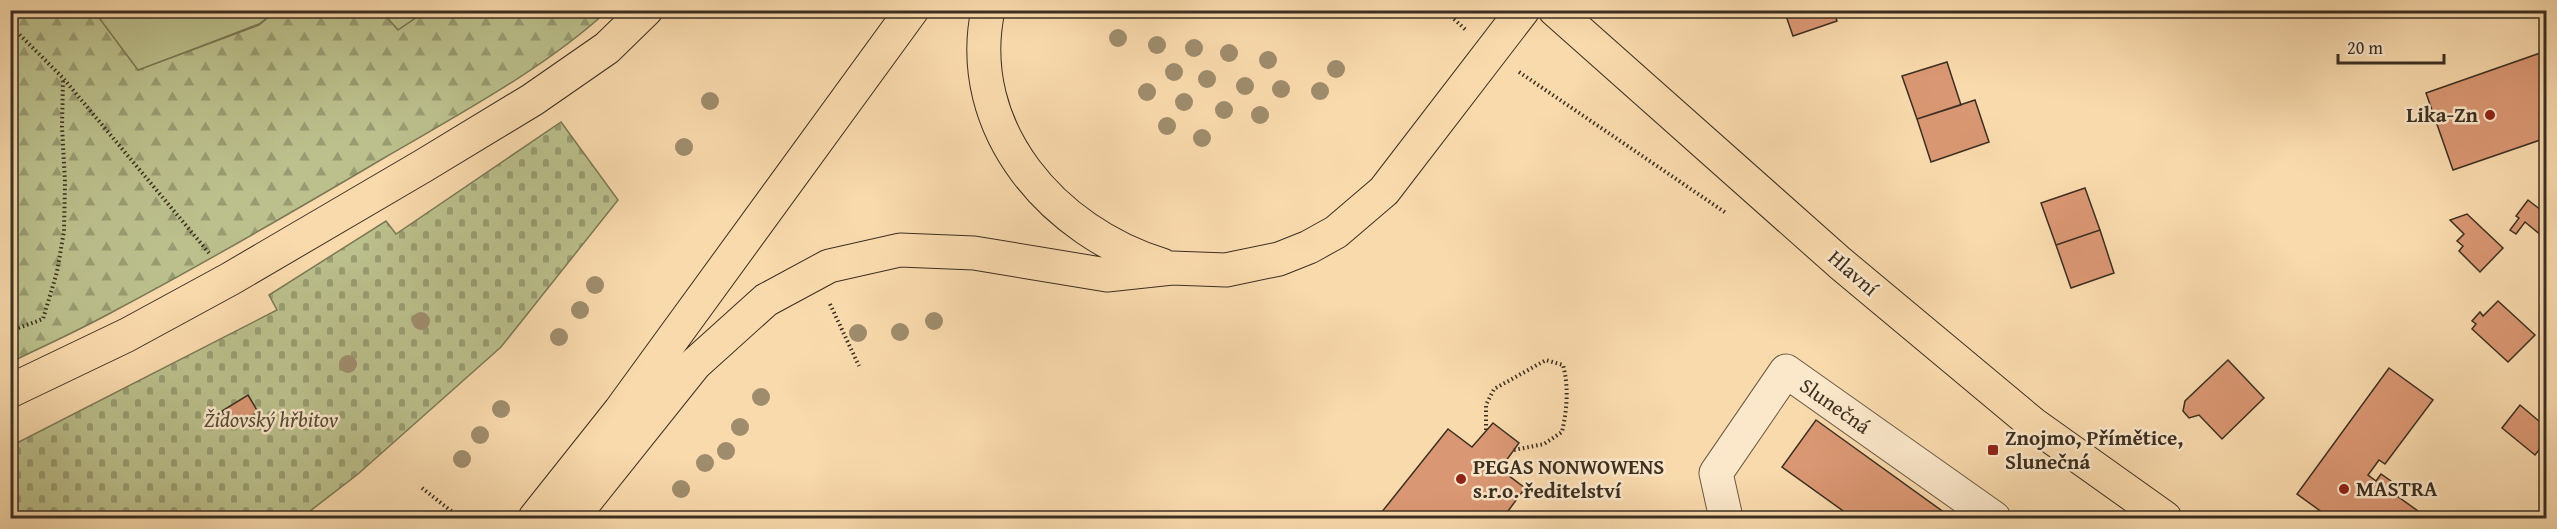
<svg xmlns="http://www.w3.org/2000/svg" width="2557" height="529" viewBox="0 0 2557 529" font-family="'Gentium Book Plus',serif">
<defs>
<pattern id="forest-firs" width="22" height="20" patternUnits="userSpaceOnUse" patternTransform="scale(1.5)"><rect width="22" height="20" fill="#bbc08c"/><path d="M5 1l3.5 6h-7zM16 11l3.5 6h-7z" fill="#999c72"/></pattern>
<pattern id="cemetery-stones" width="16" height="16" patternUnits="userSpaceOnUse" patternTransform="scale(1.5)"><rect width="16" height="16" fill="#bbc08c"/><path d="M2 7V4a2 2 0 0 1 4 0v3zM10 15v-3a2 2 0 0 1 4 0v3z" fill="#999c72"/></pattern>
</defs>
<rect width="100%" height="100%" fill="#f9daad"/>
<filter id="stains"><feTurbulence type="fractalNoise" baseFrequency=".00333" numOctaves="4"/><feColorMatrix values="0 0 0 0 .2 0 0 0 0 .09 0 0 0 0 .02 0 0 0 .5 -.17"/></filter>
<radialGradient id="worn" r=".72"><stop offset=".6" stop-color="#630" stop-opacity="0"/><stop offset="1" stop-color="#630" stop-opacity=".3"/></radialGradient>
<!-- green -->
<path fill="#bbc08c" stroke="#7c7856" stroke-width="1.5" d="M94 11H276L259 24 137 71Z
M381 11H426L398 30Z"/>
<!-- forest -->
<path fill="url(#forest-firs)" stroke="#7c7856" stroke-width="1.5" d="M11 10 94 11 138 70 259 25 276 11H381L398 30 426 11H607C547 67 456 116 384 158 296 210 207 262 116 310 82 329 46 345 11 362Z"/>
<!-- cemetery -->
<path fill="url(#cemetery-stones)" stroke="#7c7856" stroke-width="1.5" d="M561 122 618 200 501 347 358 474 301 518H11V446L277 310 269 295 386 221 396 234Z"/>
<!-- building -->
<path fill="#da9773" stroke="#3c2f21" stroke-width="1.5" d="M1784 10H1833L1837 21 1793 36Z
M2546 51V138L2453 170 2426 93Z
M1947 62 1961 105 1917 119 1902 76Z
M1975 100 1989 142 1931 162 1917 119Z
M2085 188 2100 230 2056 245 2041 203Z
M2528 200 2546 214V231L2542 236 2525 222 2516 234 2510 230 2519 218 2516 216Z
M2467 214 2503 248 2480 272 2459 251 2463 246 2457 241 2464 234 2450 220Z
M2100 230 2114 273 2071 288 2056 245Z
M2498 301 2535 335 2508 362 2472 329 2476 324 2472 321 2480 312 2483 316Z
M2228 360 2264 398 2222 439 2199 415 2189 418 2183 411 2185 401Z
M2389 368 2433 400 2385 464 2379 460 2368 475 2376 481 2381 474 2398 486 2393 493 2425 516 2423 518H2330L2297 494Z
M248 395 258 412 232 427 222 411Z
M2520 405 2546 427V441L2535 455 2502 428Z
M1816 420 1952 518H1853L1782 467Z
M1493 423 1519 443 1500 469 1525 488 1503 518H1377L1448 429 1472 447Z"/>
<g fill="none" stroke-linecap="round" stroke-linejoin="round">
<defs>
<path id="minor" d="M1726 518 1716 473 1786 371 1994 518"/>
<path id="major" d="M988 10C963 130 1054 232 1162 265
M1555 10 1840 263 2033 424 2165 518
M10 391 127 335 230 279 423 166 532 100 607 48 646 10
M535 518 620 411 912 10
M572 518 695 364 766 300 829 266 900 250 974 253 1107 275 1172 268 1226 270 1279 259 1309 247 1336 232 1384 191 1523 10"/>
</defs>
<!-- minor casing -->
<use href="#minor" stroke="#6b5a44" stroke-width="35"/>
<!-- major casing -->
<use href="#major" stroke="#3c2f21" stroke-width="35"/>
<!-- path -->
<path stroke="#3c2f21" stroke-width="4" stroke-dasharray="1.5 3" stroke-linecap="butt" d="M1444 10 1466 30
M10 25 63 78 209 253
M1519 72 1726 213
M830 304 859 366
M10 331 43 319 57 272 64 231 65 182 62 127 63 78
M1486 430V405L1494 389 1546 360 1563 365C1569 387 1567 410 1562 432L1544 444 1514 450
M422 488 460 518"/>
<!-- minor -->
<use href="#minor" stroke="#fbe7ca" stroke-width="33"/>
<!-- major -->
<use href="#major" stroke="#f9daad" stroke-width="33"/>
</g>
<!-- trees -->
<g fill="#9f8c6c">
<circle cx="1118" cy="38" r="9"/>
<circle cx="1157" cy="45" r="9"/>
<circle cx="1194" cy="48" r="9"/>
<circle cx="1229" cy="53" r="9"/>
<circle cx="1268" cy="60" r="9"/>
<circle cx="1336" cy="69" r="9"/>
<circle cx="1174" cy="72" r="9"/>
<circle cx="1207" cy="79" r="9"/>
<circle cx="1245" cy="86" r="9"/>
<circle cx="1281" cy="89" r="9"/>
<circle cx="1320" cy="91" r="9"/>
<circle cx="1147" cy="92" r="9"/>
<circle cx="710" cy="101" r="9"/>
<circle cx="1184" cy="102" r="9"/>
<circle cx="1224" cy="110" r="9"/>
<circle cx="1260" cy="115" r="9"/>
<circle cx="1167" cy="126" r="9"/>
<circle cx="1202" cy="138" r="9"/>
<circle cx="684" cy="147" r="9"/>
<circle cx="595" cy="285" r="9"/>
<circle cx="580" cy="310" r="9"/>
<circle cx="421" cy="321" r="9"/>
<circle cx="934" cy="321" r="9"/>
<circle cx="900" cy="332" r="9"/>
<circle cx="858" cy="333" r="9"/>
<circle cx="559" cy="337" r="9"/>
<circle cx="348" cy="364" r="9"/>
<circle cx="761" cy="397" r="9"/>
<circle cx="501" cy="409" r="9"/>
<circle cx="740" cy="427" r="9"/>
<circle cx="480" cy="435" r="9"/>
<circle cx="726" cy="451" r="9"/>
<circle cx="462" cy="459" r="9"/>
<circle cx="705" cy="463" r="9"/>
<circle cx="681" cy="489" r="9"/>
</g>
<!-- markers -->
<g fill="#8f2418" stroke="#fbe7ca" stroke-width="2">
<circle cx="2490" cy="115" r="6"/>
<rect x="1987" y="444" width="12" height="12" rx="3"/>
<circle cx="1461" cy="479" r="6"/>
<circle cx="2344" cy="489" r="6"/>
</g>
<g text-anchor="middle" stroke-width="5" stroke-linejoin="round" paint-order="stroke">
<!-- poi labels -->
<g font-size="21" font-weight="bold" fill="#3c2f21" stroke="#fbe7ca" text-anchor="start">
<text x="2478" y="122" text-anchor="end">Lika-Zn</text>
<text x="2005" y="445">Znojmo, Přímětice,<tspan x="2005" dy="24">Slunečná</tspan></text>
<text x="1473" y="474">PEGAS NONWOWENS<tspan x="1473" dy="24">s.r.o. ředitelství</tspan></text>
<text x="2356" y="496">MASTRA</text>
</g>
<!-- street labels -->
<g font-size="21" fill="#3c2f21" stroke="#fbe7ca">
<text transform="translate(1853 273) rotate(41)" y="7">Hlavní</text>
<text transform="translate(1835 406) rotate(35)" y="7">Slunečná</text>
</g>
<!-- park labels -->
<g font-size="21" font-style="italic" fill="#554c36" stroke="#fbe7ca">
<text x="271" y="427">Židovský hřbitov</text>
</g>
</g>
<!-- margin -->
<rect width="2557" height="529" fill="none" stroke="#f9daad" stroke-width="36"/>
<rect x="12" y="12" width="2533" height="505" fill="none" stroke="#3c2f21" stroke-width="3"/>
<rect x="18" y="18" width="2521" height="493" fill="none" stroke="#3c2f21" stroke-width="1.5"/>
<!-- scale -->
<path d="M2338 54v9h106v-9" fill="none" stroke="#3c2f21" stroke-width="3"/>
<text x="2347" y="54" font-size="18" fill="#3c2f21" stroke="#fbe7ca" stroke-width="4.5" paint-order="stroke">20 m</text>
<rect width="100%" height="100%" filter="url(#stains)"/>
<rect width="100%" height="100%" fill="url(#worn)"/>
</svg>
